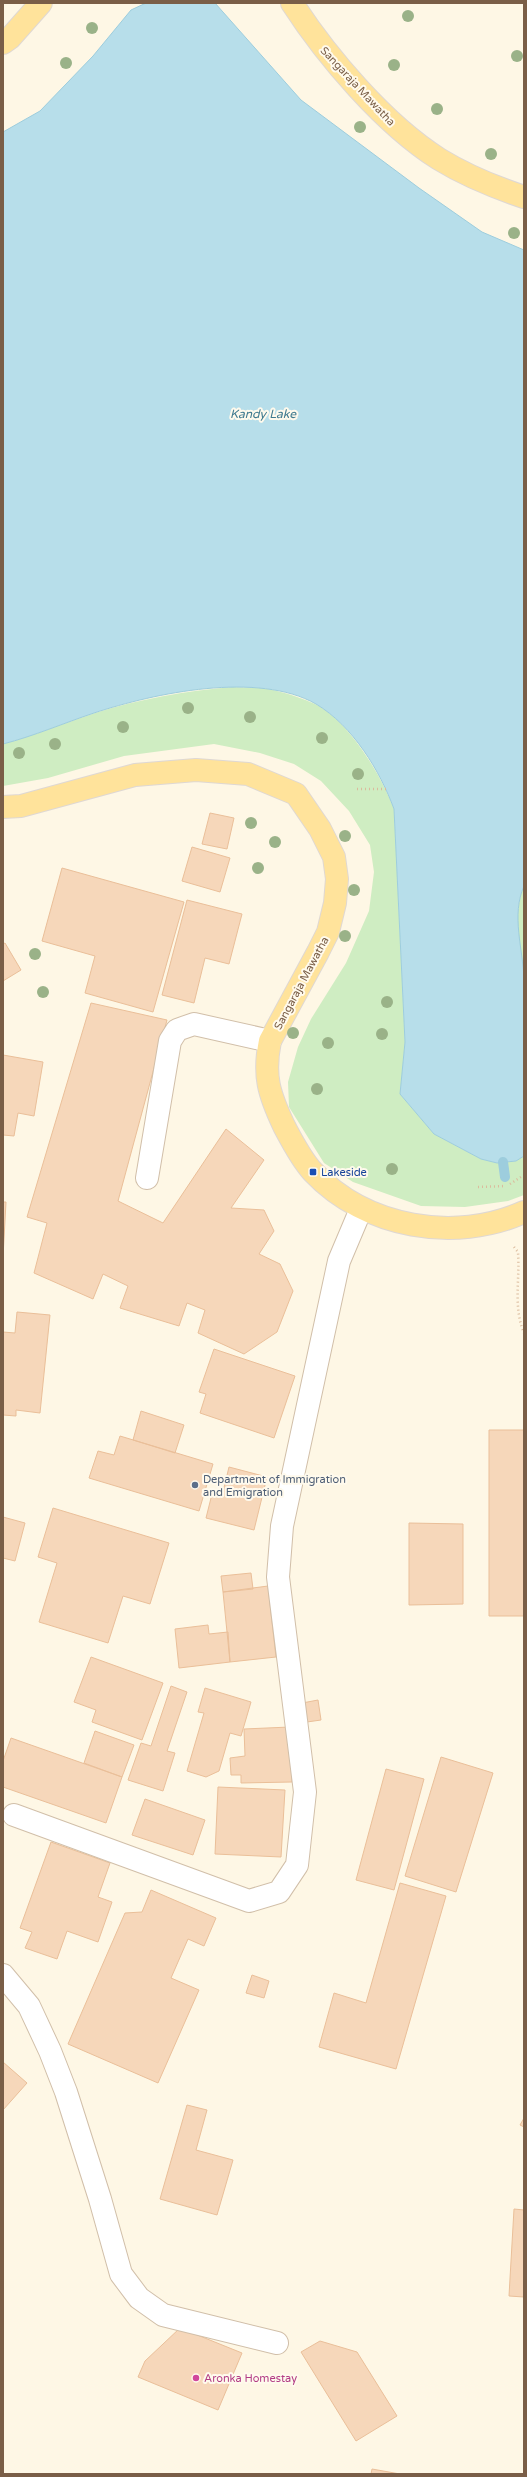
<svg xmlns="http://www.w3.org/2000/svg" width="527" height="2477" viewBox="0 0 527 2477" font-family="'Varela Round',sans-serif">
<rect width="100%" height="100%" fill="#fef7e5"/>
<!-- green -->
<path fill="#cfedc2" d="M232 687C246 688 263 687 277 691 289 694 304 699 315 704 349 721 381 775 394 809L405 1042 400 1094 434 1134 481 1159 497 1163 516 1161 524 1156V1195L508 1201 465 1207 421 1206 353 1182 324 1163 289 1107 288 1082 298 1047 311 1019 346 963 369 911 374 872 370 845 349 811 321 781 294 764 260 753 214 744 124 756 48 778 3 786V744C34 736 64 723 95 713 140 699 185 691 232 687Z
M524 886V979C521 950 512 913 524 886Z"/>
<!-- water -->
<path fill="#b7deea" stroke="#9dcddd" d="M146 3H215L301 100 419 188 482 232 524 250V886C511 915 523 949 524 979 527 1038 524 1097 524 1156L516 1161 497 1163 481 1159 434 1134 400 1094 405 1042 394 809C380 771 353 726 316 704 258 671 155 693 94 713 64 723 34 736 3 744V132L40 111 93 56 131 10Z"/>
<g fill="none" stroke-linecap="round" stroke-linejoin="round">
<!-- stream -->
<path stroke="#9dcddd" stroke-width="10" d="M503 1162 505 1177"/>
</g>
<!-- building -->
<path fill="#f6d7ba" stroke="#eabf99" d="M210 813 234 818 227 849 202 844Z
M192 847 230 858 220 892 182 881Z
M62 868 184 902 153 1012 85 993 95 956 42 941Z
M187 900 242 914 229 964 205 958 194 1003 162 995Z
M5 943 21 970 3 981V944Z
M91 1003 167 1020 118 1201 163 1223 226 1129 264 1160 231 1208 264 1210 274 1231 259 1254 280 1264 293 1291 277 1332 244 1354 198 1333 205 1310 187 1303 179 1326 120 1308 128 1286 103 1274 93 1299 34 1273 47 1223 27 1217Z
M3 1055 43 1062 34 1116 18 1113 14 1136 3 1135Z
M3 1202H6L3 1257Z
M17 1312 50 1315 40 1413 16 1410V1416L3 1415V1332L15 1333Z
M214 1349 295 1376 274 1438 200 1413 206 1394 199 1392Z
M141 1411 184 1425 175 1453 133 1440Z
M489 1430H524V1616H489Z
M120 1436 213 1464 199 1511 89 1478 98 1451 114 1455Z
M229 1467 267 1477 254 1530 206 1518 212 1494 222 1496Z
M53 1508 169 1543 150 1604 123 1596 108 1643 39 1622 57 1563 38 1557Z
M3 1517 25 1523 15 1561 3 1558Z
M409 1523 463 1524V1604L409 1605Z
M251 1573 253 1589 223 1592 221 1576Z
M268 1586 276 1657 230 1662 223 1592Z
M208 1625 209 1634 228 1632 230 1662 179 1668 175 1629Z
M91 1657 163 1683 142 1740 92 1722 96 1710 74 1702Z
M171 1686 187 1692 167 1751 175 1753 163 1791 128 1780 141 1743 151 1746Z
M205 1688 251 1702 241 1736 230 1733 219 1771 206 1777 187 1771 204 1713 198 1712Z
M318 1700 321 1720 300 1723 297 1704Z
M290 1727 292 1782 241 1783V1775H231L230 1758 245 1756 244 1729Z
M95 1731 134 1745 122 1777 84 1763Z
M11 1738 122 1777 106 1823 3 1787V1761Z
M441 1757 493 1773 456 1892 405 1876Z
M386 1769 424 1779 394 1890 356 1880Z
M218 1787 285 1790 281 1857 215 1854Z
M145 1799 205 1820 193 1855 132 1835Z
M51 1842 110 1863 98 1897 112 1902 98 1942 67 1931 57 1959 25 1948 32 1932 20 1928Z
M400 1883 446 1896 396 2069 319 2047 334 1993 366 2003Z
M151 1890 216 1918 204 1946 188 1939 171 1978 199 1990 158 2083 68 2044 125 1913 142 1912Z
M252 1975 269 1981 264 1998 246 1993Z
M3 2062 27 2083 3 2110Z
M187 2105 207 2110 196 2150 233 2160 217 2215 160 2199Z
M524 2118V2127L520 2125Z
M514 2209 524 2210V2297L509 2296Z
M180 2328 242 2353 218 2410 138 2377 145 2361Z
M320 2341 357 2352 397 2416 356 2441 301 2352Z
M372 2469 400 2474H371Z"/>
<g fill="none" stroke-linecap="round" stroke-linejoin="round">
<defs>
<path id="minor" d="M147 1178 170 1041 177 1030 194 1024 270 1041
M14 1815 249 1901 279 1892 297 1865 305 1792 278 1577 282 1526 339 1261 361 1209
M3 1975 29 2006 50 2051 66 2092 100 2199 121 2274 139 2298 163 2315 277 2343"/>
<path id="major" d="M292 3C327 57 384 124 439 159 465 175 494 187 524 197
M3 43 10 38 41 3
M3 807 21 806 135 775 196 770 248 774 296 794 320 829 334 857 337 879 335 903 328 932 318 952 270 1041C263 1076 269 1094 284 1126 292 1141 301 1159 313 1172 366 1228 455 1243 524 1212"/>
</defs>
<!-- minor casing -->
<use href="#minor" stroke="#d1bfa9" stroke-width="24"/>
<!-- major casing -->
<use href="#major" stroke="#dfd8d3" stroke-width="24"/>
<!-- path -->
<path stroke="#dbbb9d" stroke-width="2.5" stroke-dasharray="1 3" stroke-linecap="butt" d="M357 789H386
M510 1184 524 1175
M478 1187 506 1186
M514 1247 518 1252C520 1280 513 1307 524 1333"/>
<!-- minor -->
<use href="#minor" stroke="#fff" stroke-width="22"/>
<!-- major -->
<use href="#major" stroke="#ffe39b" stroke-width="22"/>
</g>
<!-- trees -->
<g fill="#9ab288">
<circle cx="408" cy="16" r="6"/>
<circle cx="92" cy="28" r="6"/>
<circle cx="517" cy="56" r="6"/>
<circle cx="66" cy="63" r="6"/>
<circle cx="394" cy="65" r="6"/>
<circle cx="437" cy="109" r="6"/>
<circle cx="360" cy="127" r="6"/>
<circle cx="491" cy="154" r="6"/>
<circle cx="514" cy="233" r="6"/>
<circle cx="188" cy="708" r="6"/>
<circle cx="250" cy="717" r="6"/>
<circle cx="123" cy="727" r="6"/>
<circle cx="322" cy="738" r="6"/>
<circle cx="55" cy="744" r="6"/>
<circle cx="19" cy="753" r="6"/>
<circle cx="358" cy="774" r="6"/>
<circle cx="251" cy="823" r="6"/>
<circle cx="345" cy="836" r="6"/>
<circle cx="275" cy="842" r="6"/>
<circle cx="258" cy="868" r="6"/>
<circle cx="354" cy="890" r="6"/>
<circle cx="345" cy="936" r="6"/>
<circle cx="35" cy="954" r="6"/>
<circle cx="43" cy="992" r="6"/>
<circle cx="387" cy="1002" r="6"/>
<circle cx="293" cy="1033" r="6"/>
<circle cx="382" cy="1034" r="6"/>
<circle cx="328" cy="1043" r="6"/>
<circle cx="317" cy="1089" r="6"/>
<circle cx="392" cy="1169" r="6"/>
</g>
<!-- markers -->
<rect fill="#1a4fb4" stroke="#fffaed" stroke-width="1.5" x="309" y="1168" width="8" height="8" rx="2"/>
<circle fill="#5c6f8a" stroke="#fffaed" stroke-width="1.5" cx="195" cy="1485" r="4"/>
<circle fill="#d1479c" stroke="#fffaed" stroke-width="1.5" cx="196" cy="2378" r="4"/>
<g text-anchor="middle" stroke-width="4" stroke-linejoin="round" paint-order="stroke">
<!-- street labels -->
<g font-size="11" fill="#7a5e47" stroke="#fffaed">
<text transform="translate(358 86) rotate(47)" y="4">Sangaraja Mawatha</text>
<text transform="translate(301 983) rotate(-62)" y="4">Sangaraja Mawatha</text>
</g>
<!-- transit labels -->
<g font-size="11" fill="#164399" stroke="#fffaed" text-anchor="start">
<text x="321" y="1176">Lakeside</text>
</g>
<!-- service labels -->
<g font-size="11" fill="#4e5e75" stroke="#fffaed" text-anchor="start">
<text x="203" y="1483">Department of Immigration<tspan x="203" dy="13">and Emigration</tspan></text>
</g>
<!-- hotel labels -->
<g font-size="11" fill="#b23c85" stroke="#fffaed" text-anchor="start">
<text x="204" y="2382">Aronka Homestay</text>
</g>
<!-- water labels -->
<g font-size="12" font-style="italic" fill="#3f7a8f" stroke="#fffaed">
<text x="263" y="418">Kandy Lake</text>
</g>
</g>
<!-- border -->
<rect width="527" height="2477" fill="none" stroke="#7a5e47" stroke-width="8"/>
</svg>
